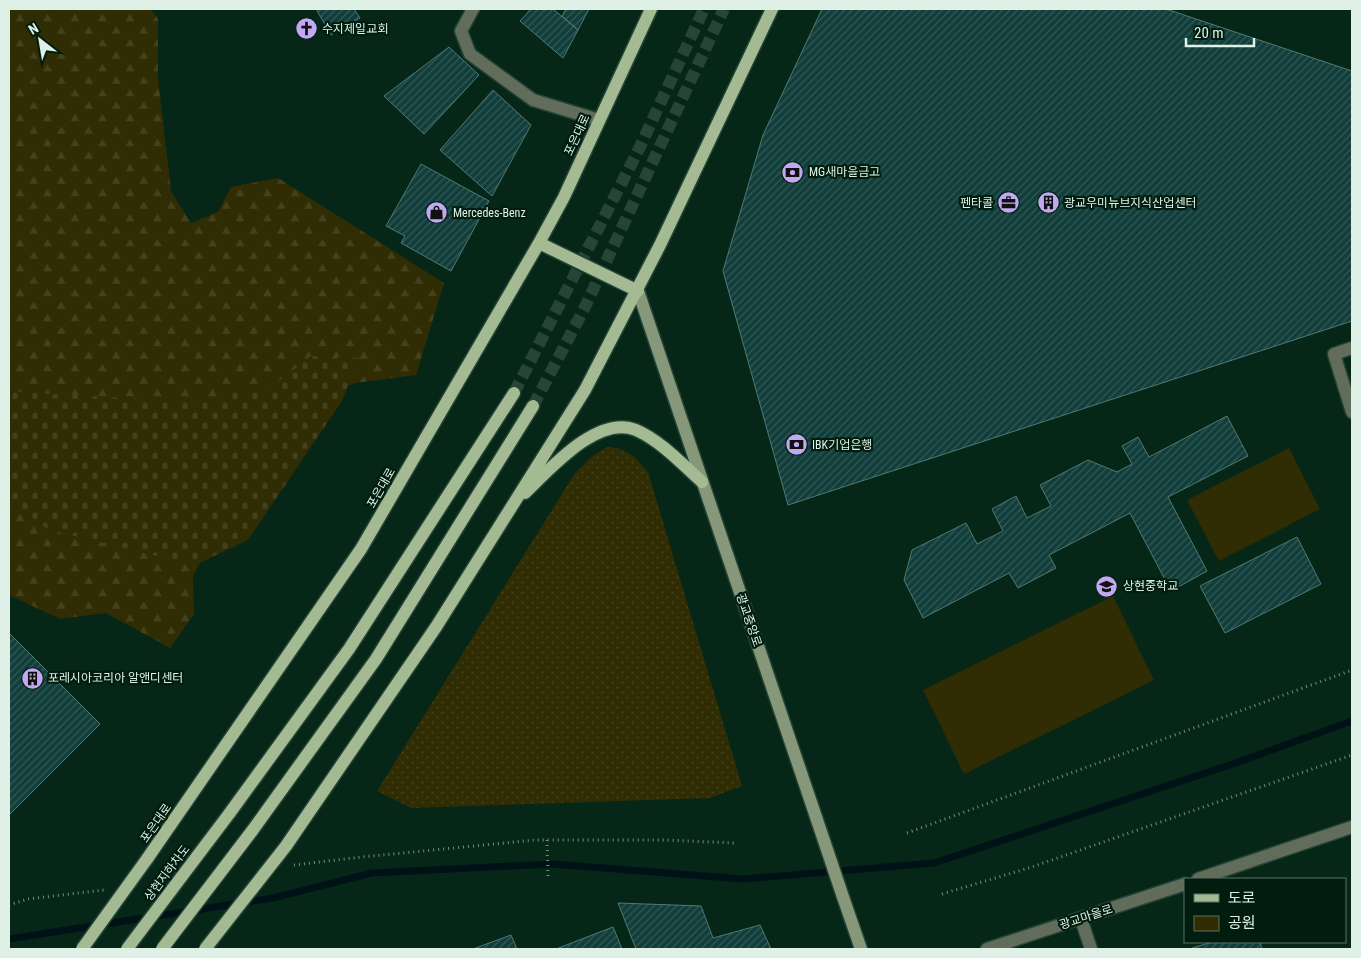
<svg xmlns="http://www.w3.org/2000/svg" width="1361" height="958" viewBox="0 0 1361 958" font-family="'Roboto Condensed','Noto Sans KR',sans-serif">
<defs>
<pattern id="grass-dots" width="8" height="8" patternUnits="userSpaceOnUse" patternTransform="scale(1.25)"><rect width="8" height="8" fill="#302c03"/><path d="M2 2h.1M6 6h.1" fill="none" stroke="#44411c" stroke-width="1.8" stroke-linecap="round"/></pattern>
<pattern id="forest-firs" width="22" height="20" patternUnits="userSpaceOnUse" patternTransform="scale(1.25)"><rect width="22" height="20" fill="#302c03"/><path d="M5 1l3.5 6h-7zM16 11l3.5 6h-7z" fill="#44411c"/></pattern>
<pattern id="cemetery-stones" width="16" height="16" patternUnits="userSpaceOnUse" patternTransform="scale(1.25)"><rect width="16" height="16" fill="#302c03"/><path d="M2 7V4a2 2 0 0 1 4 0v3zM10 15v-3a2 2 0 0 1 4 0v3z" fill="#44411c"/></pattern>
<pattern id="building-hatch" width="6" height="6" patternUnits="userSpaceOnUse" patternTransform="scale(1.25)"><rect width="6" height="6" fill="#113d3a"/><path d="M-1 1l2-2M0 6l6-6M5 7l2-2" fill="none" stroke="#335a56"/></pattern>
</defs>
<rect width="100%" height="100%" fill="#062718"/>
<!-- grass -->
<path fill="url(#grass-dots)" d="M608 447C628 448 635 457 648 472L742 786 710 798 411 808 377 791 575 473 594 455Z"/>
<!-- forest -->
<path fill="url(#forest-firs)" d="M9 9H151L158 19V78L171 191 191 223 218 212 231 187 278 178 444 283 416 375 355 383 278 417 193 576 194 614 170 648 106 613 60 619 9 595Z"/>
<!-- cemetery -->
<path fill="url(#cemetery-stones)" d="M311 356 359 358 342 401 248 540 195 565 49 530 9 501V402L14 392 223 403 237 388 262 394Z"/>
<!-- park -->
<path fill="#302c03" d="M1289 448 1320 509 1219 561 1187 500Z
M1113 596 1154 680 964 774 923 690Z"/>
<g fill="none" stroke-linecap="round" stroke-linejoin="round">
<!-- stream -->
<path stroke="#011217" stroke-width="7" d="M9 939 273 898 372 873 552 864 743 879 934 863 1230 765 1352 721"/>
</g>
<!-- building -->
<path fill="url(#building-hatch)" stroke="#4f7a75" d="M316 9H354L360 18 331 35Z
M531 9H553L578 30 563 58 520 21Z
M566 9H589L578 30 562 16Z
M822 9H1166L1352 71V321L788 505 723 271 763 135Z
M449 47 479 75 424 134 384 96Z
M493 90 531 125 492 196 440 150Z
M421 164 489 201 451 271 401 243 405 236 386 226Z
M1227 416 1248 456 1168 497 1207 571 1171 591 1130 513 1049 555 1056 568 1018 588 1009 573 923 618 904 580 912 550 966 523 977 544 1003 531 992 509 1016 496 1027 518 1051 506 1040 485 1088 460 1117 472 1132 464 1122 446 1138 437 1149 457Z
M1297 537 1321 584 1225 633 1200 586Z
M9 633 100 724 9 815Z
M618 903 701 906 713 938 760 925 771 949H636Z
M613 927 622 949H556Z
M511 935 517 949H473Z
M1212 942H1260L1262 949H1189Z"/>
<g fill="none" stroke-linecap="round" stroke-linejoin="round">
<!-- primary-tunnel -->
<path stroke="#274537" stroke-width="12" stroke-dasharray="12 6" stroke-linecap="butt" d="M514 393 638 151 704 9
M533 406 584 309 724 9"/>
<defs>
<path id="service" d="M1352 348 1334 354 1352 412
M1081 919 1091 949"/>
<path id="minor" d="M473 9 461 31 470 54 533 100 599 120"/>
<path id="tertiary" d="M1198 879 1352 827
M987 949 1185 884"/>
<path id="secondary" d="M638 291 816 817
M843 897 861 949"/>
<path id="primary" d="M539 243 638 291
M525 493C550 469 598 414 636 430 661 441 682 464 702 482
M229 814 349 649 514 393
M252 831 376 659 533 406
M286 846 436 627 585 390 660 245 772 9
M147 859 361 549 539 243 564 197 651 9"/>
</defs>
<!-- service casing -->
<use href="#service" stroke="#244335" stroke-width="15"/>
<!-- minor casing -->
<use href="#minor" stroke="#244335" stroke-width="15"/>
<!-- tertiary casing -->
<use href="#tertiary" stroke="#244335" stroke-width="15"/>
<!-- secondary casing -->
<use href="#secondary" stroke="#244335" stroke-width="15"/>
<!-- primary casing -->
<use href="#primary" stroke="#244335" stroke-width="15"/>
<!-- path -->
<path stroke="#728b7f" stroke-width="3" stroke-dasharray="1 4" stroke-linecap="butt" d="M907 833 1352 670
M547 840 548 876
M294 865 362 857 535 840H665L734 843
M942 894 1032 867 1352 755
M9 905 28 899 104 890"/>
<!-- service -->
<use href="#service" stroke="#626c5a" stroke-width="12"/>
<!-- minor -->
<use href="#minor" stroke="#626c5a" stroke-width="12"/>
<!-- tertiary -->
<use href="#tertiary" stroke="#626c5a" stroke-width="12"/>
<!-- secondary -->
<use href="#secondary" stroke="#87987a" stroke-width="12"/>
<!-- primary -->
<use href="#primary" stroke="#a4ba93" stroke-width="12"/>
<defs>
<path id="secondary-bridge" d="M816 817 843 897"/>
<path id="primary-bridge" d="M82 949 147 859
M127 949 229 814
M162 949 252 831
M205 949 286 846"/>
</defs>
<!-- secondary-bridge casing -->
<use href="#secondary-bridge" stroke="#244335" stroke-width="15" stroke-linecap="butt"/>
<!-- primary-bridge casing -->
<use href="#primary-bridge" stroke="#244335" stroke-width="15" stroke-linecap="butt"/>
<!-- secondary-bridge -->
<use href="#secondary-bridge" stroke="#87987a" stroke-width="12"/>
<!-- primary-bridge -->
<use href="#primary-bridge" stroke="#a4ba93" stroke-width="12"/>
</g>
<!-- icons -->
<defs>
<symbol id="church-disc" viewBox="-11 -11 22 22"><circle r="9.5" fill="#c1a8f3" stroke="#001d0f"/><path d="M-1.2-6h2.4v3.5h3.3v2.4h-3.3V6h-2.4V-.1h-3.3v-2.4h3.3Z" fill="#111"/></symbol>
<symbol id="bank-disc" viewBox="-11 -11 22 22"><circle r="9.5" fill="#c1a8f3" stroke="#001d0f"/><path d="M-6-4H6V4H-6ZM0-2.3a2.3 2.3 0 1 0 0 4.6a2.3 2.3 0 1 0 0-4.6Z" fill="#111"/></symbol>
<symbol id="office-disc" viewBox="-11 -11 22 22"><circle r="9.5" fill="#c1a8f3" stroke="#001d0f"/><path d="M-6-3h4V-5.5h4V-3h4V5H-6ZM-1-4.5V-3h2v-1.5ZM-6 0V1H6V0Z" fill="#111"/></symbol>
<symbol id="building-disc" viewBox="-11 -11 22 22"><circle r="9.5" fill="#c1a8f3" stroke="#001d0f"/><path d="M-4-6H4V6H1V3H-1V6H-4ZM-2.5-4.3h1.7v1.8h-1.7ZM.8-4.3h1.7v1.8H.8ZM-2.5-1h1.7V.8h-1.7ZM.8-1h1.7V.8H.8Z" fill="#111"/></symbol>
<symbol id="shop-disc" viewBox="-11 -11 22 22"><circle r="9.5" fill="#c1a8f3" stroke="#001d0f"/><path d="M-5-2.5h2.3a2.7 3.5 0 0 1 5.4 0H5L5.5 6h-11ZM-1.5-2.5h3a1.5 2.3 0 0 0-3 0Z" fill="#111"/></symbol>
<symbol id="school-disc" viewBox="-11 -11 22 22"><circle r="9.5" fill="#c1a8f3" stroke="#001d0f"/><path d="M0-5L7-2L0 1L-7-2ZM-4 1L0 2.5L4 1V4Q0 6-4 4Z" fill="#111"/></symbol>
</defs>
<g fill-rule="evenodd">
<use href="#church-disc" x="294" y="16" width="25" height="25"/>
<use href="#bank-disc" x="780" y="160" width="25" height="25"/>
<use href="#office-disc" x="996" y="190" width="25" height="25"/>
<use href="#building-disc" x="1036" y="190" width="25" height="25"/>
<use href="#shop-disc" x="424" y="200" width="25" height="25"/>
<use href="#bank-disc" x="784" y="432" width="25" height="25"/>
<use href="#school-disc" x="1094" y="574" width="25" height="25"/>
<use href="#building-disc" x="20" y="666" width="25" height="25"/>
</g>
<g text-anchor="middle" stroke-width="4.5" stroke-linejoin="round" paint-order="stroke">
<!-- poi labels -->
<g font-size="12" fill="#dff1e7" stroke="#001d0f" text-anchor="start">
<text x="322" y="33">수지제일교회</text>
<text x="809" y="176">MG새마을금고</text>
<text x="993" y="207" text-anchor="end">펜타콜</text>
<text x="1064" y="207">광교우미뉴브지식산업센터</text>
<text x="453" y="217">Mercedes-Benz</text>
<text x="812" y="449">IBK기업은행</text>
<text x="1123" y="590">상현중학교</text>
<text x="48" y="682">포레시아코리아 알앤디센터</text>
</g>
<!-- street labels -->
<g font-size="12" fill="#dff1e7" stroke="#001d0f">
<text transform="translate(577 135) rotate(-65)" y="4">포은대로</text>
<text transform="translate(381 488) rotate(-60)" y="4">포은대로</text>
<text transform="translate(749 620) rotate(71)" y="4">광교중앙로</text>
<text transform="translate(156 823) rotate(-55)" y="4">포은대로</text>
<text transform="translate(167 873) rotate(-53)" y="4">상현지하차도</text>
<text transform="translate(1086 917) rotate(-18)" y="4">광교마을로</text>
</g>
</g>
<!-- border -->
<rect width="1361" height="958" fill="none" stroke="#dff1e7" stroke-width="20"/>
<!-- legend -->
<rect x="1184" y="878" width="162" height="65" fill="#001d0f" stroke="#597265"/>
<rect x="1194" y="894" width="25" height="8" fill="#a4ba93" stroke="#597265"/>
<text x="1228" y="903" font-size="15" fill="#dff1e7">도로</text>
<rect x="1194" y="916" width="25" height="15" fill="#302c03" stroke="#597265"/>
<text x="1228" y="928" font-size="15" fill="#dff1e7">공원</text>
<!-- north arrow -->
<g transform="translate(40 40) rotate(329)" stroke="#001d0f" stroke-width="4" paint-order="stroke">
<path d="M0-4L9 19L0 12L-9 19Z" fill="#dff1e7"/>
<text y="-8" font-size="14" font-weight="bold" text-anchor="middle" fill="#dff1e7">N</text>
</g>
<!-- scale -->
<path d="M1186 38v8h68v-8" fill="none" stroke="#dff1e7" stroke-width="2.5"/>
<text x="1194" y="38" font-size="15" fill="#dff1e7" stroke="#001d0f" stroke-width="4" paint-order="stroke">20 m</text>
</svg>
